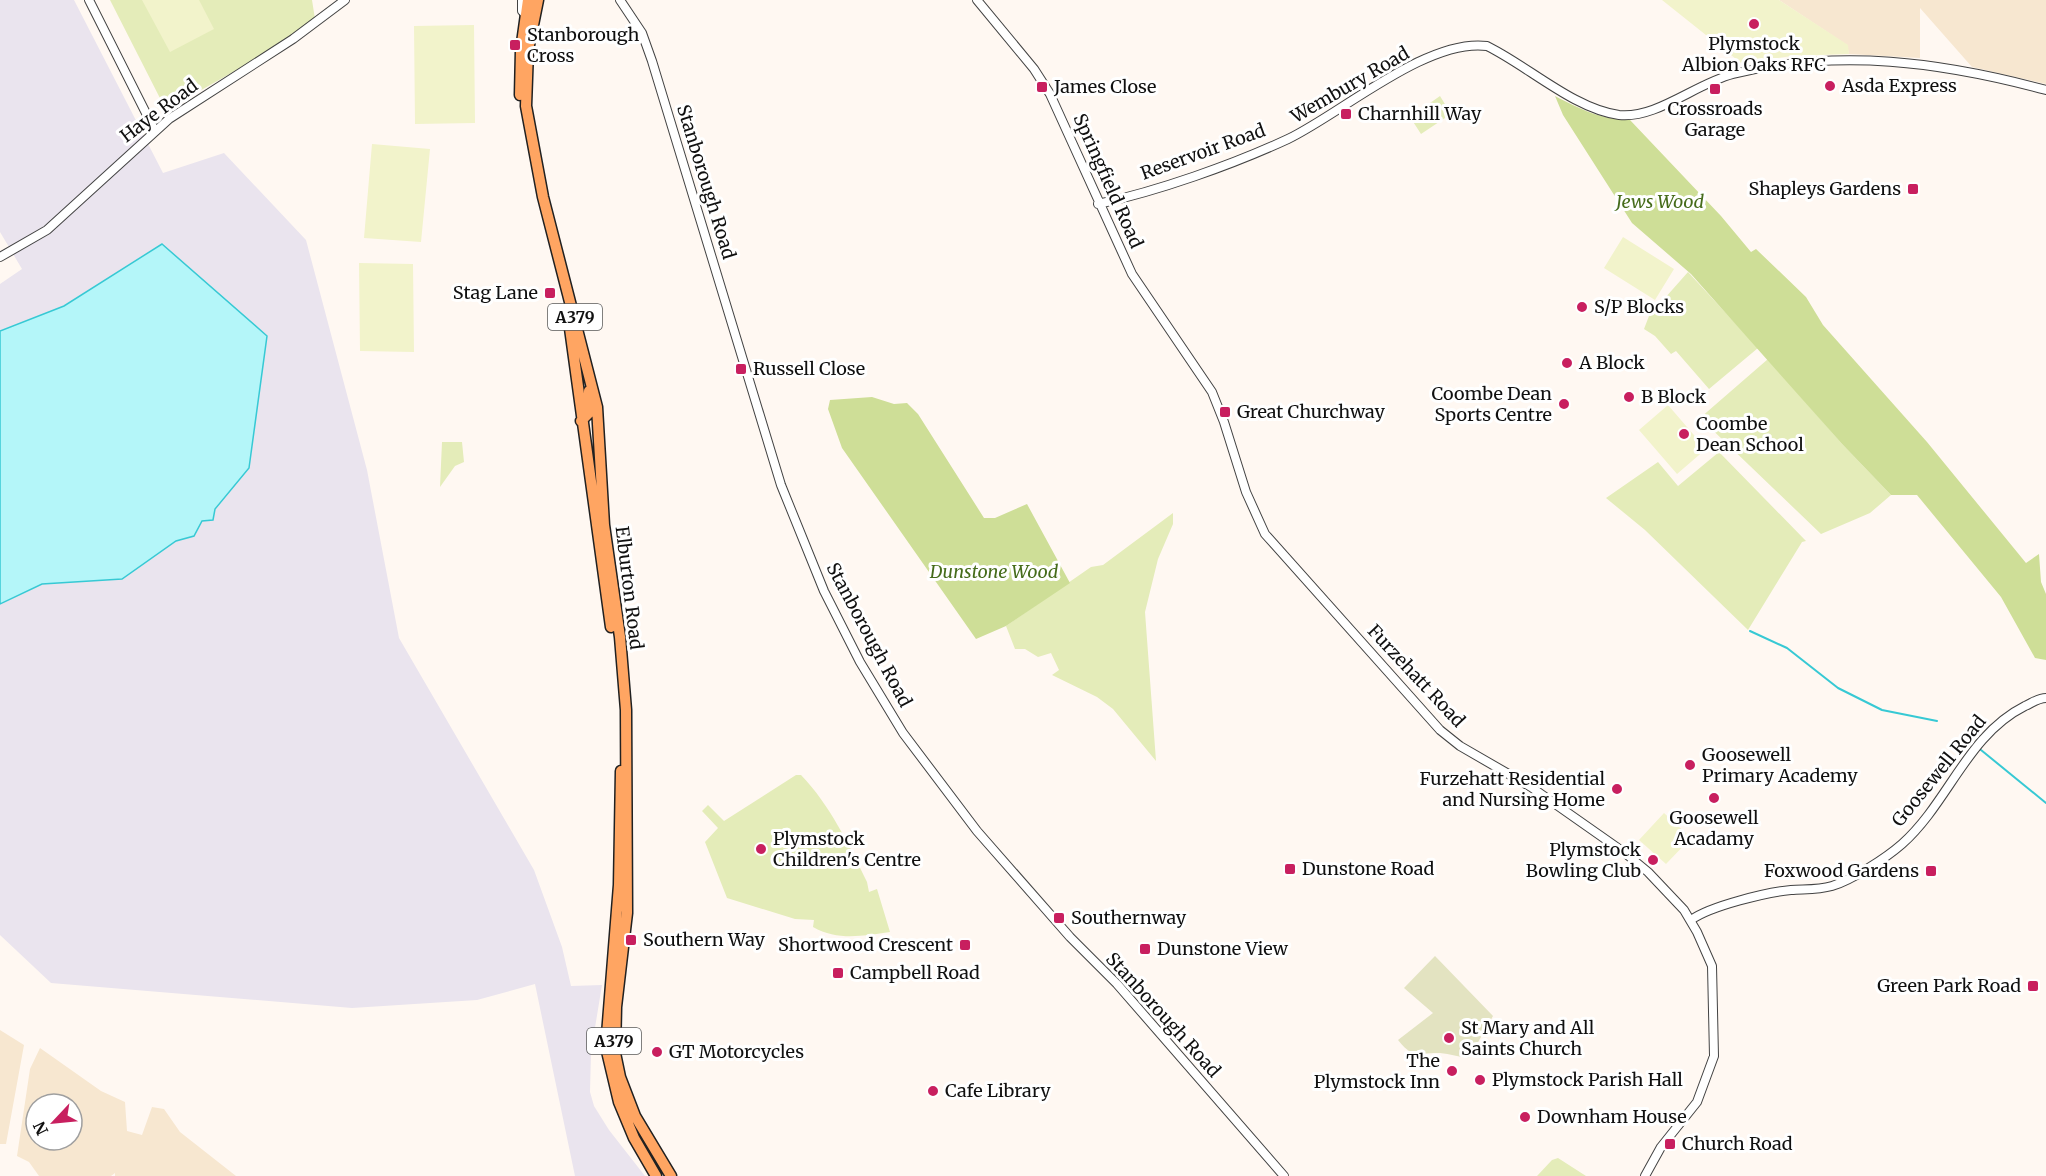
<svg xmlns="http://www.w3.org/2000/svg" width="2046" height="1176" viewBox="0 0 2046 1176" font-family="Merriweather,serif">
<rect width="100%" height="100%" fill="#fff8f2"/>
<!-- industrial -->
<path fill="#eae4ee" d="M0 0H74L163 173 224 153 306 240 367 470 399 638 534 870 562 947 571 986 602 985 591 1052 590 1092 594 1106 609 1130 645 1176H575L535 984 477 1000 352 1008 51 983 0 935V284L22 269 0 232Z"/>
<!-- farmland -->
<path fill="#f7e7d0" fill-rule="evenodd" d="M1779 0H2046V84L1972 67 1920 8V58L1849 54 1847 45Z
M0 1030 24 1045 6 1144H0Z
M40 1048 101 1091 125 1102 127 1131 142 1135 152 1107 164 1109 180 1132 236 1176H115V1173L111 1176H39L29 1162 17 1156 30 1069ZM36 1104H72V1140H36Z"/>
<!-- green -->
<path fill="#e4ecb9" d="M110 0H312L315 19 249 63 166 110Z
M1440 96 1451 114 1421 134 1410 117Z
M1688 272 1758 348 1709 389 1676 351 1671 354 1655 336 1644 329 1649 316Z
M1768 359 1843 445 1891 495 1870 513 1821 534 1700 418Z
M442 442H462L464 462 455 466 440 487Z
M1719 452 1806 541 1802 542 1748 630 1645 530 1606 498 1658 462 1678 486Z
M1173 513V524L1158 559 1145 612 1156 761 1113 709 1097 697 1052 675 1059 670 1051 653 1038 657 1025 649H1015L1006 626 1091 567 1103 565Z
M796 775H801C830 805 849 845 867 882L869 892 877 889 890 932C862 936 838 941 813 927L814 920 795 919 727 898 705 842 718 828 702 811 708 805 724 821Z
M1558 1158 1586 1176H1537L1552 1160Z"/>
<!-- forest -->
<path fill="#cede97" d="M1555 96C1580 109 1602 120 1630 120L1721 216 1751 252 1756 249 1806 297 1823 325 1927 442 2026 563 2039 554 2041 582 2046 594V660L2035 658 2001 597 1917 495H1891L1843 445 1691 274 1632 223 1563 115Z
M872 397 894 404 907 403 918 414 984 518H995L1027 504 1070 583 1006 626 976 639 842 448 828 409 830 400Z"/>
<!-- cemetery -->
<path fill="#e3e3c1" d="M1435 956 1493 1016 1469 1058C1459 1057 1450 1054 1440 1053 1418 1052 1415 1061 1398 1040L1433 1013 1404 988Z"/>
<!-- pitch -->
<path fill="#f2f3cb" d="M142 0H199L214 29 170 52Z
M1662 0H1779L1848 45 1849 54 1792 56 1741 63Z
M474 25 475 123 415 124 414 26Z
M372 144 430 149 421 242 364 238Z
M1623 237 1674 269 1655 300 1604 268Z
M359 263 413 264 414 352 360 351Z
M1668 405 1706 449 1677 474 1639 430Z
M1664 813 1691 838 1666 864 1639 840Z"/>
<!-- water -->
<path fill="#b4f6f9" stroke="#37c9d4" stroke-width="1.5" d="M162 244 267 336 249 468 215 509 213 520 202 521 194 536 176 541 122 579 42 584 0 604V331L64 306Z"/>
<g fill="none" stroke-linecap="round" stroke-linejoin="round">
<!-- stream -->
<path stroke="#37c9d4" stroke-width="2" d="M1750 631 1787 648 1838 688 1882 710 1937 721
M1981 750 2046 803"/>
<defs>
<path id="minor" d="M89 0 155 131
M522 0V11L526 15
M620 0 642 33 652 61 781 485 824 591 860 662 903 733 977 831 1070 937 1117 984 1284 1176
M977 0 1034 69 1050 94 1132 274 1212 392 1224 422 1246 492 1265 534 1440 730 1460 746 1531 787 1625 853 1648 872 1684 910 1697 932 1712 966 1714 1056 1697 1102 1661 1147 1645 1176
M1098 204C1158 191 1232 165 1288 139 1342 113 1427 38 1487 46 1528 66 1574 109 1619 115 1656 119 1695 84 1733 74 1839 48 1942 62 2046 90
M0 257 47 230 169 119 293 39 345 0
M1691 920C1710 906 1768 892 1791 890 1805 889 1818 890 1832 886 1852 880 1886 858 1902 844 1949 802 1967 735 2025 706 2032 703 2038 698 2046 698"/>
<path id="major" d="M538 0 528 50 526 106 543 197 597 407 604 525 620 637 626 710 627 913 616 1007 615 1053 620 1077 635 1116 671 1176
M520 95 521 50 528 0
M569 321 611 627
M581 421 589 413V391
M621 771 619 885 606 1047 619 1102 634 1138 656 1176"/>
</defs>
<!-- minor casing -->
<use href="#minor" stroke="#434343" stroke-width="10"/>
<!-- major casing -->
<use href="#major" stroke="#212121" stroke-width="13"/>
<!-- minor -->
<use href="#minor" stroke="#fff" stroke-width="8"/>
<!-- major -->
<use href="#major" stroke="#ffa562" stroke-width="10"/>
</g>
<!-- markers -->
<g fill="#c81f5f" stroke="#fff" stroke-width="2">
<circle cx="1754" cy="24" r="6"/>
<rect x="509" y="39" width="12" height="12" rx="3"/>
<circle cx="1830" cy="86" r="6"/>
<rect x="1036" y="81" width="12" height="12" rx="3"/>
<rect x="1709" y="83" width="12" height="12" rx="3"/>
<rect x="1340" y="108" width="12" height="12" rx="3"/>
<rect x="1907" y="183" width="12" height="12" rx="3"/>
<rect x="544" y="287" width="12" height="12" rx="3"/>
<circle cx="1582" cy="307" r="6"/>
<circle cx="1567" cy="363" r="6"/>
<rect x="735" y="363" width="12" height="12" rx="3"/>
<circle cx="1629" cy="397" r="6"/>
<circle cx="1564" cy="404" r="6"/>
<rect x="1219" y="406" width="12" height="12" rx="3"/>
<circle cx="1684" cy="434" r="6"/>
<circle cx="1690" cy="765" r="6"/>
<circle cx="1617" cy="789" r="6"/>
<circle cx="1714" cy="798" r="6"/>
<circle cx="761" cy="849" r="6"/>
<circle cx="1653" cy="860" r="6"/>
<rect x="1284" y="863" width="12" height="12" rx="3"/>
<rect x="1925" y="865" width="12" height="12" rx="3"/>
<rect x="1053" y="912" width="12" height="12" rx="3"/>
<rect x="625" y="934" width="12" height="12" rx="3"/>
<rect x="959" y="939" width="12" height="12" rx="3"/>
<rect x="1139" y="943" width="12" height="12" rx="3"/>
<rect x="832" y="967" width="12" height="12" rx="3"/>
<rect x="2027" y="980" width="12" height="12" rx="3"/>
<circle cx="1449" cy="1038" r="6"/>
<circle cx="657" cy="1052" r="6"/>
<circle cx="1452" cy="1071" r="6"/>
<circle cx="1480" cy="1080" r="6"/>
<circle cx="933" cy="1091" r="6"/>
<circle cx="1525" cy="1117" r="6"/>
<rect x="1664" y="1138" width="12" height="12" rx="3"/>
</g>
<g text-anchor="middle" stroke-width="6" stroke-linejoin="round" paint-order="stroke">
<!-- shield labels -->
<g fill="#fff" stroke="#585858" stroke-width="1.5">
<rect x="548" y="304" width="54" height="26" rx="4.5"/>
<rect x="587" y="1028" width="54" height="26" rx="4.5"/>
</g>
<g font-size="16" font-weight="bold" fill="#101010">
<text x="575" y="323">A379</text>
<text x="614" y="1047">A379</text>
</g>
<!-- poi labels -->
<g font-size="18" fill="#101010" stroke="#fff" text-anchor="start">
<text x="527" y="41">Stanborough<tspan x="527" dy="21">Cross</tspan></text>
<text x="1754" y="50" text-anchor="middle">Plymstock<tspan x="1754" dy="21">Albion Oaks RFC</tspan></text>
<text x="1842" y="92">Asda Express</text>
<text x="1054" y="93">James Close</text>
<text x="1715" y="115" text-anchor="middle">Crossroads<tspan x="1715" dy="21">Garage</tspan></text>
<text x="1358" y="120">Charnhill Way</text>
<text x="1901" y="195" text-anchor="end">Shapleys Gardens</text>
<text x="538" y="299" text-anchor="end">Stag Lane</text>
<text x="1594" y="313">S/P Blocks</text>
<text x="1579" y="369">A Block</text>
<text x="753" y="375">Russell Close</text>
<text x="1552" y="400" text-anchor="end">Coombe Dean<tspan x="1552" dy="21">Sports Centre</tspan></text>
<text x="1641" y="403">B Block</text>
<text x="1237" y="418">Great Churchway</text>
<text x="1696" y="430">Coombe<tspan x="1696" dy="21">Dean School</tspan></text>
<text x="1702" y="761">Goosewell<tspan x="1702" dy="21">Primary Academy</tspan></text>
<text x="1605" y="785" text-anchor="end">Furzehatt Residential<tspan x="1605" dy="21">and Nursing Home</tspan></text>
<text x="1714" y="824" text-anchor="middle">Goosewell<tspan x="1714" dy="21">Acadamy</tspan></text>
<text x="773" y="845">Plymstock<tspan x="773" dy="21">Children's Centre</tspan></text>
<text x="1641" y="856" text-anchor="end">Plymstock<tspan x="1641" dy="21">Bowling Club</tspan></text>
<text x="1302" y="875">Dunstone Road</text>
<text x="1919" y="877" text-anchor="end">Foxwood Gardens</text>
<text x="1071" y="924">Southernway</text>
<text x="643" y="946">Southern Way</text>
<text x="953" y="951" text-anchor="end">Shortwood Crescent</text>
<text x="1157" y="955">Dunstone View</text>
<text x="850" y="979">Campbell Road</text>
<text x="2021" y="992" text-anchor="end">Green Park Road</text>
<text x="1461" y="1034">St Mary and All<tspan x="1461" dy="21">Saints Church</tspan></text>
<text x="669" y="1058">GT Motorcycles</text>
<text x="1440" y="1067" text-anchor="end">The<tspan x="1440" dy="21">Plymstock Inn</tspan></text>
<text x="1492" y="1086">Plymstock Parish Hall</text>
<text x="945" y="1097">Cafe Library</text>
<text x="1537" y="1123">Downham House</text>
<text x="1682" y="1150">Church Road</text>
</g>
<!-- street labels -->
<g font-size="18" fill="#101010" stroke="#fff">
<text transform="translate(1350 85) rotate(-30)" y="6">Wembury Road</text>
<text transform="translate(159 111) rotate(-37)" y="6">Haye Road</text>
<text transform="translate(1203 152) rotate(-20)" y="6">Reservoir Road</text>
<text transform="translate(1108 181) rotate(66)" y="6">Springfield Road</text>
<text transform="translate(706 182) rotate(73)" y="6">Stanborough Road</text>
<text transform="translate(629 588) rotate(83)" y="6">Elburton Road</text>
<text transform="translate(869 635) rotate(62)" y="6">Stanborough Road</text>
<text transform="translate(1416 676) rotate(47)" y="6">Furzehatt Road</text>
<text transform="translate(1939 771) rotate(-51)" y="6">Goosewell Road</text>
<text transform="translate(1163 1015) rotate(48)" y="6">Stanborough Road</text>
</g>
<!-- park labels -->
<g font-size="18" font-style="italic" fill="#466c1b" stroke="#fff">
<text x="1660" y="208">Jews Wood</text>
<text x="994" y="578">Dunstone Wood</text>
</g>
</g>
<!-- north arrow -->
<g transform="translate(54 1122) rotate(244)"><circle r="28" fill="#ffffff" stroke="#9f9f9f" stroke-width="1.5"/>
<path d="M0-4.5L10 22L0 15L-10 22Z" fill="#c81f5f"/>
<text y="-9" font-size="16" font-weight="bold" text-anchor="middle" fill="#101010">N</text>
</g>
</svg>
